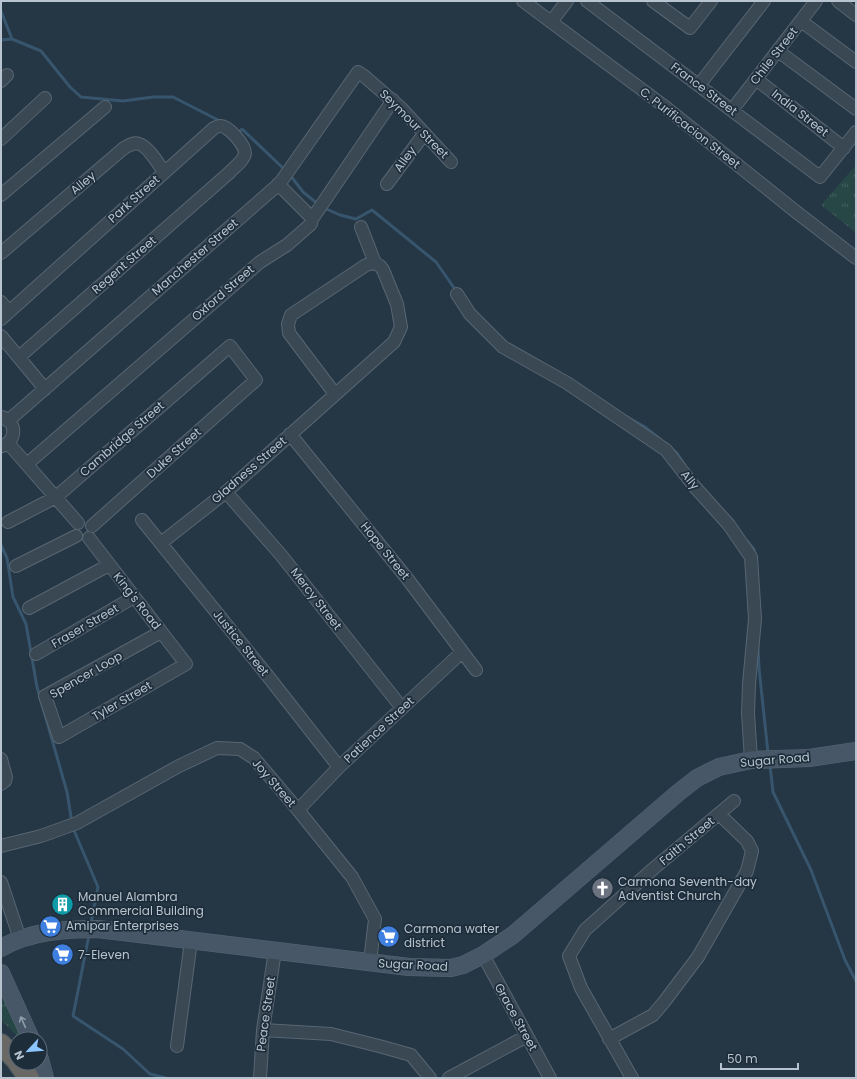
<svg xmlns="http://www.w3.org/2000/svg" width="857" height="1079" viewBox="0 0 857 1079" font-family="Poppins,sans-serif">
<defs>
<pattern id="grass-tufts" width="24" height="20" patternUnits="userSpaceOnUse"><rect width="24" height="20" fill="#274646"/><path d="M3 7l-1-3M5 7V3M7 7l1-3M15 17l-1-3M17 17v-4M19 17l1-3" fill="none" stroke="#445f60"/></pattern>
</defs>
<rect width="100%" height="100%" fill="#253645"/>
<!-- grass -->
<path fill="url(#grass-tufts)" d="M856 165V233L821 205Z
M1 989 24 1039H20L1 1020Z"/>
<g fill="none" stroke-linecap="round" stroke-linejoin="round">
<!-- stream -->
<path stroke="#37556d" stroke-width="3" d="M1 11 12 39
M1 40 12 39 41 51 70 87 81 97 123 101 153 97H173L222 122
M237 134 242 129 285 170
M290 175 303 192 318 204
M324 208 340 215 356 219 372 210 436 262 457 292
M627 417 645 427 660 439
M672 449 677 453 684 464
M747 541 754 549V554
M1 545 7 558 13 597 26 624 37 687 67 792 72 823
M758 647 759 668 768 753
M770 765 773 792 811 870 845 960 856 981
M73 828 98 887 91 923
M89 935 73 1016 123 1049 150 1074 166 1078"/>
<defs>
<path id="minor" d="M523 1 664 106 795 211 856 258
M587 1 820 177 856 132
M653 1 690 28 711 1
M838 1 856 15
M801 21 856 62
M551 22 567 1
M778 51 856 109
M756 79 844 148
M1 81 7 75
M699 85 764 1
M732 110 816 1
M1 139 45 98
M278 184 310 216 312 219
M387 184 424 134
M1 195 105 107
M361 227 375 263
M1 253 124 148C129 145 134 142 139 144 148 146 159 165 164 172
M457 294 470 314 503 347 567 383 666 450 694 486 729 525 751 557 755 619 749 684 748 713 751 760
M1 302 9 312
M1 319 214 128C216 127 218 126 220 126 228 125 245 145 245 153 244 161 234 167 229 173L19 357
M1 336 45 389
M2 417C17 421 17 441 2 446
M8 421 280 183 358 72 364 76 401 108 451 162
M290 434 406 577 476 670
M8 443 78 523
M27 464 260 262 287 245 311 224 312 219 393 100
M226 492 281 555 402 708
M142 520 267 675 339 767
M8 522 56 497 230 346 256 380 92 526
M89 538 186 664 59 737 45 696 161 632
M161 543 226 492 394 342 401 327 397 304 383 270 380 266 375 263 366 265 291 315 288 324 289 333 335 394
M16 566 76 536
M29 608 109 565
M36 654 134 597
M1 759 6 777 5 781 1 784
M298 810 339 767 462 652
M1 846 41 836 77 823 179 766 217 748 240 749 254 758 298 810 352 877 375 919 370 962
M1 882 20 939
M483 955 550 1078
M263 1030 331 1034 379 1046 411 1055 430 1078
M609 1039 653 1015 664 1002 698 957 747 871 752 851 747 841 719 814
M177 1046 191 941
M260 1078 263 1030 275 951
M449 1078 527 1036
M632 1078 581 988 569 956 585 930 653 869 734 801"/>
<path id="secondary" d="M1 948C30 931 66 929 98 929L409 967 451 968 463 965 483 955 513 935 679 792 697 778 719 767 751 760 809 758 856 751
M1 973 31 1039
M40 1059 45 1078"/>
<path id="trunk" d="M1 1044 16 1060
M18 1063 29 1078"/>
</defs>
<!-- minor casing -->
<use href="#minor" stroke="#586672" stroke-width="14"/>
<!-- secondary casing -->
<use href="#secondary" stroke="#586672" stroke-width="18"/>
<!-- trunk casing -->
<use href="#trunk" stroke="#44535f" stroke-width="22"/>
<!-- minor -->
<use href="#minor" stroke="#3a4854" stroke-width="12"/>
<!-- secondary -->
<use href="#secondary" stroke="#475767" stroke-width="17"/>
<!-- trunk -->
<use href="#trunk" stroke="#6a6865" stroke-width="20"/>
</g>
<!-- one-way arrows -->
<defs><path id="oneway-shaft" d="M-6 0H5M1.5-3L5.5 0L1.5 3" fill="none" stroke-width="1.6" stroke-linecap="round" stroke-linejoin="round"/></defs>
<use stroke="#909daa" href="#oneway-shaft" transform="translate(23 1022) rotate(-114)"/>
<!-- icons -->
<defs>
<symbol id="church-disc" viewBox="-11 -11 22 22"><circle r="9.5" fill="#6b7280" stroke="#1e2d3a"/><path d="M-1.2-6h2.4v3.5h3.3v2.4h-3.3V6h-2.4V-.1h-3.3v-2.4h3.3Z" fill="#fff"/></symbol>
<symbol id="building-disc" viewBox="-11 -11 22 22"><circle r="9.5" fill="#0f9aa8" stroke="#1e2d3a"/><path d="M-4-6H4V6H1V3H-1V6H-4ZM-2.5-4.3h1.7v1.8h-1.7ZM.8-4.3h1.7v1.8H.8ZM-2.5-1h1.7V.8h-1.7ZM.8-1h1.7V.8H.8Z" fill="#fff"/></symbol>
<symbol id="supermarket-disc" viewBox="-11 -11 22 22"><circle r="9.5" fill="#3f7fe0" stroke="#1e2d3a"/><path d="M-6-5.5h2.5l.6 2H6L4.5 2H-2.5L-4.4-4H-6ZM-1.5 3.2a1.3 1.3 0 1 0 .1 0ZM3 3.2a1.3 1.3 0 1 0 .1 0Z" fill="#fff"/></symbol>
</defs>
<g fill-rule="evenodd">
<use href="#church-disc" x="590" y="876" width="25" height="25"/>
<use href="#building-disc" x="50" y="892" width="25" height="25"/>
<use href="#supermarket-disc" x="38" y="914" width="25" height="25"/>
<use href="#supermarket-disc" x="376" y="924" width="25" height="25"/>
<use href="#supermarket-disc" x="50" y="942" width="25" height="25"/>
</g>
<g text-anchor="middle" stroke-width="3.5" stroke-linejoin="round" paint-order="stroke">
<!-- street labels -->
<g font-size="12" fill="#b7c3ce" stroke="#1e2d3a">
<text transform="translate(774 56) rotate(-52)" y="4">Chile Street</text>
<text transform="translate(704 89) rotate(37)" y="4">France Street</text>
<text transform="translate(800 113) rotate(38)" y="4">India Street</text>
<text transform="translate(414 124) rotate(45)" y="4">Seymour Street</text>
<text transform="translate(690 128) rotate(38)" y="4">C. Purificacion Street</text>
<text transform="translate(405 159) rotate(-54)" y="4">Alley</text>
<text transform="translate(83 183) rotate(-40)" y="4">Alley</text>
<text transform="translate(134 199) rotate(-42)" y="4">Park Street</text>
<text transform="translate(195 257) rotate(-41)" y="4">Manchester Street</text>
<text transform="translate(124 265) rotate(-41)" y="4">Regent Street</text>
<text transform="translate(223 293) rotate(-41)" y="4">Oxford Street</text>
<text transform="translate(122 439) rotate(-41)" y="4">Cambridge Street</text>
<text transform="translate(174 453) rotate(-42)" y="4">Duke Street</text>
<text transform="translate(249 470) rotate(-41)" y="4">Gladness Street</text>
<text transform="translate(690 480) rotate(51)" y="4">Ally</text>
<text transform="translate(385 551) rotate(51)" y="4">Hope Street</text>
<text transform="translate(316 599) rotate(52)" y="4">Mercy Street</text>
<text transform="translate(137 601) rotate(52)" y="4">King's Road</text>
<text transform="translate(85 626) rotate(-30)" y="4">Fraser Street</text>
<text transform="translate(241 643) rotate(51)" y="4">Justice Street</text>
<text transform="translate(86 675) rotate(-30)" y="4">Spencer Loop</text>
<text transform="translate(122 701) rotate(-30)" y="4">Tyler Street</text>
<text transform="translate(379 730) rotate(-43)" y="4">Patience Street</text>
<text transform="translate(775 760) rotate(-5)" y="4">Sugar Road</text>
<text transform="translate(274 783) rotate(49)" y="4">Joy Street</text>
<text transform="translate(687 841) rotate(-40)" y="4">Faith Street</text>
<text transform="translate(413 965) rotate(3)" y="4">Sugar Road</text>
<text transform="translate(266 1014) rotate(-82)" y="4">Peace Street</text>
<text transform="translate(516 1017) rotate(61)" y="4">Grace Street</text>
</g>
<!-- poi labels -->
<g font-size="12" fill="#b7c3ce" stroke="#1e2d3a" text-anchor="start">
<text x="618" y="886">Carmona Seventh-day<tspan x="618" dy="14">Adventist Church</tspan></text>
<text x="78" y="901">Manuel Alambra<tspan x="78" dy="14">Commercial Building</tspan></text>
<text x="66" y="930">Amipar Enterprises</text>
<text x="404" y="933">Carmona water<tspan x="404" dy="14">district</tspan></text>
<text x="78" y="959">7-Eleven</text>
</g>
</g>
<!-- border -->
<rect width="857" height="1079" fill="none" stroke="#b7c3ce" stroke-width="4"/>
<!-- north arrow -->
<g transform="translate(28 1051) rotate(244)"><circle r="19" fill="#1e2d3a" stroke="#5b6975"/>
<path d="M0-3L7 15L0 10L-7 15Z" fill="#8bc6ff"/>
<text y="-6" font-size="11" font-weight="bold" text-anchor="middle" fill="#b7c3ce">N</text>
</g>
<!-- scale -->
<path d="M721 1063v6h77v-6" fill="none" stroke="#b7c3ce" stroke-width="2"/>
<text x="727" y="1063" font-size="12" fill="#b7c3ce" stroke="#1e2d3a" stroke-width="3" paint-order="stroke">50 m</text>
</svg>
